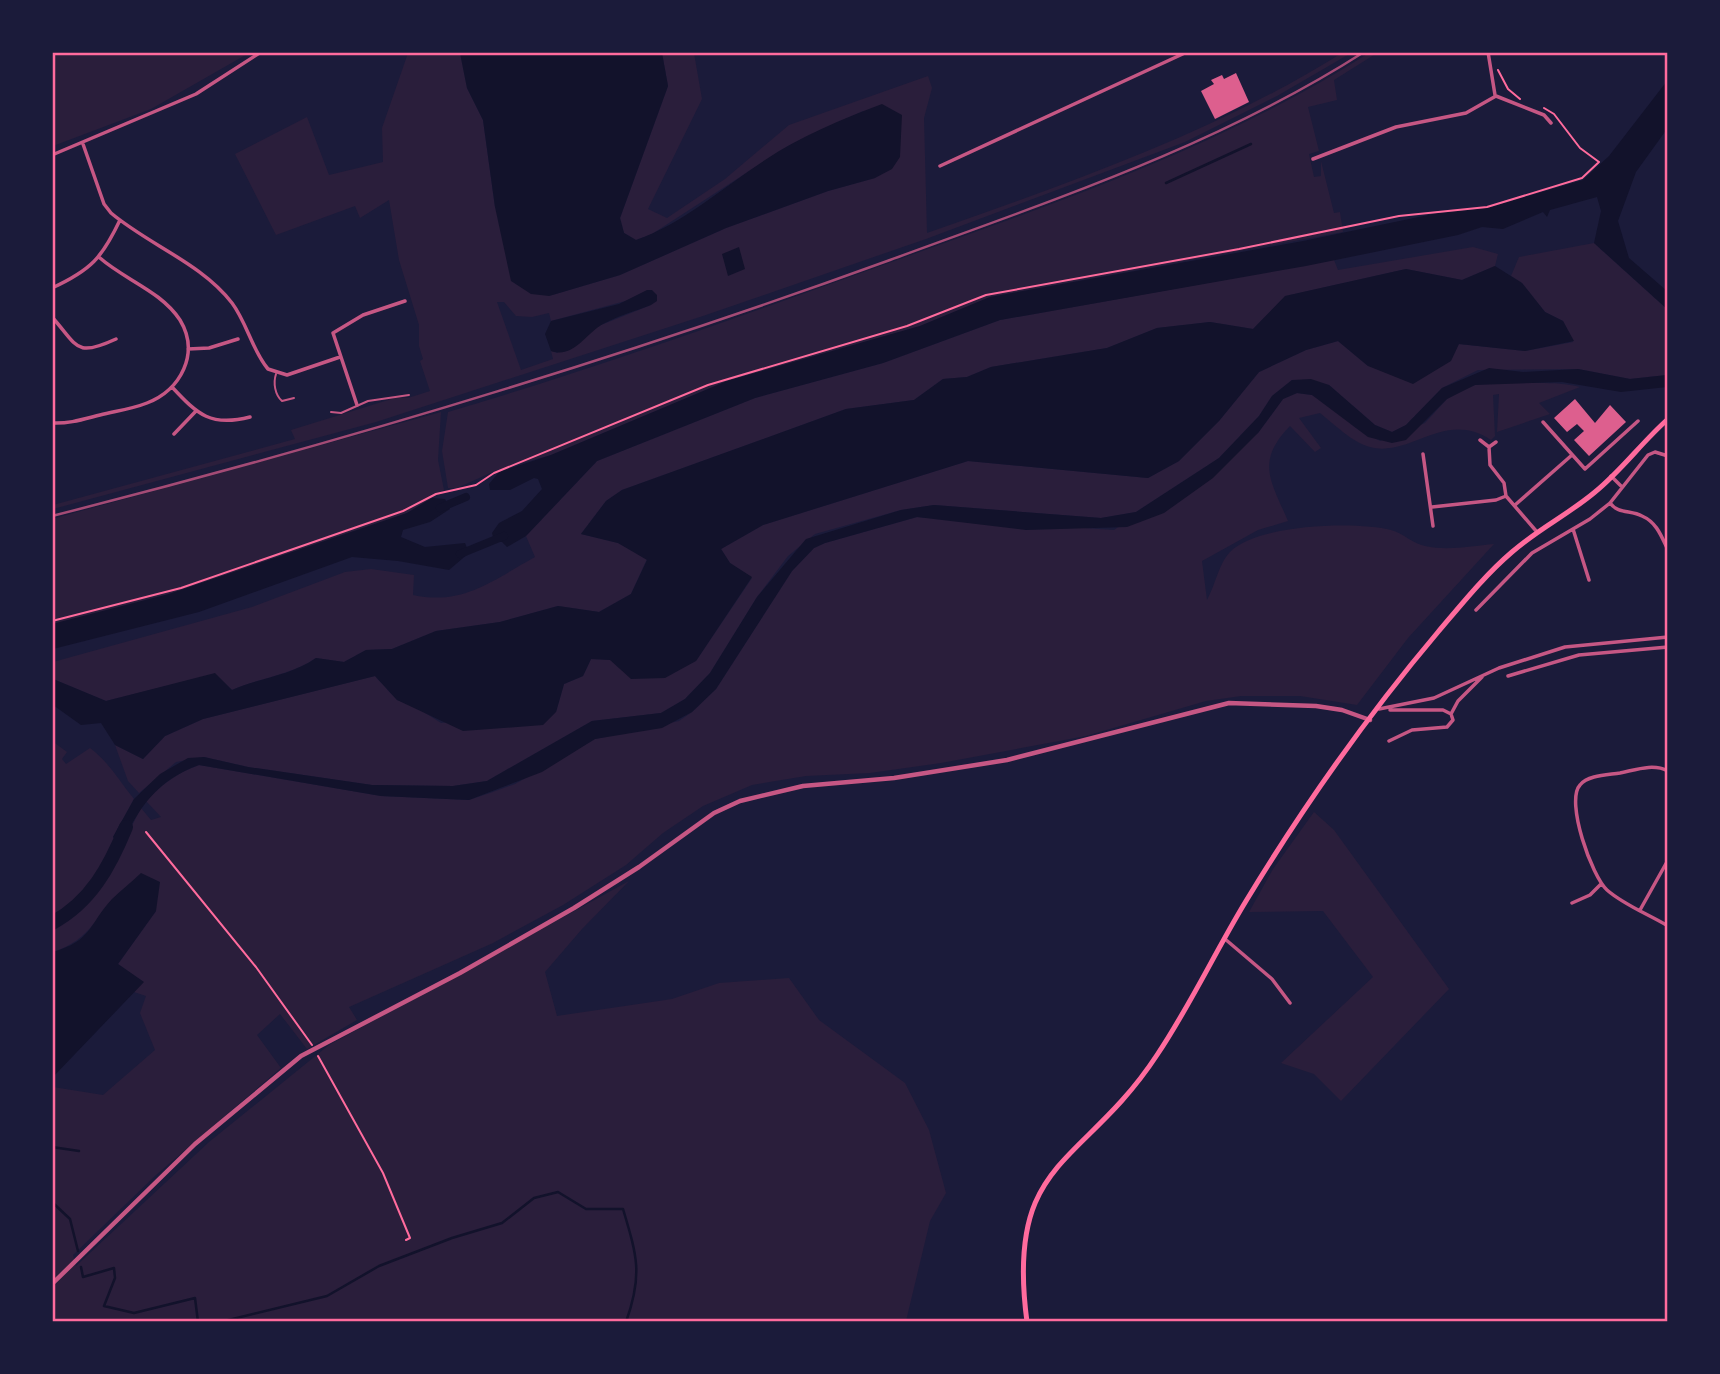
<svg xmlns="http://www.w3.org/2000/svg" width="1720" height="1374" viewBox="0 0 1720 1374" font-family="Manrope,sans-serif">
<rect width="100%" height="100%" fill="#1b1b3a"/>
<!-- green -->
<path fill="#2a1e3b" fill-rule="evenodd" d="M53 52H249V53L151 109 53 146Z
M408 53H460L467 88 483 120 495 207 549 296 620 275 726 228 828 191 875 178 863 111 788 146 652 234 636 240 624 233 620 218 668 86 662 53H694L702 99 648 209 667 218 725 179 789 125 928 76 932 88 924 118 927 233C1069 183 1214 133 1342 53H1351L1277 96 1185 142 926 239 703 316 376 422 53 509V505L295 439 291 430 398 397 408 398 430 391 420 361 423 359 419 346V325L399 260 389 200 360 218 355 206 276 235 235 154 307 117 329 175 383 162 382 128ZM629 300 651 305 601 325 557 353 551 351 553 359 521 370 497 302H504L516 316 532 317 549 313 551 321Z
M1369 53H1377L1334 80 1337 100 1308 107 1319 151 1309 154 1314 177 1321 176V161L1334 213 1340 212 1343 232 990 297 920 326 727 381 551 455 497 470 457 488H448L442 451 448 412C601 367 750 313 900 259 1062 201 1223 146 1369 53Z
M1594 243 1667 309V375L1630 379 1578 369 1478 370 1442 388 1406 425 1392 432 1375 425 1329 385 1292 380 1272 396 1259 416 1219 458 1136 512 1101 518 934 505 901 510 815 534 788 556 757 597 710 673 685 699 661 713 592 721 487 781 453 786 372 785 248 767 204 757 176 762 139 793 128 781 115 745 143 759 165 736 203 719 375 676 397 700 413 705 441 723 556 712 564 684 583 676 591 659 696 661 752 578 730 563 721 549 763 525 968 461 1148 478 1179 461 1219 421 1259 372 1306 350 1338 341 1368 366 1459 344 1525 351 1573 342 1563 321 1545 312 1522 283 1511 276 1519 257Z
M1473 247 1498 254 1495 266 1462 280 1406 269 1286 296 1253 329 1210 322 1157 328 1107 348 991 367 967 377 943 379 914 400 846 409 622 490 606 501 581 534 618 543 647 559 631 594 599 612 558 606 500 622 436 631 392 649 366 650 344 662 316 658C289 676 262 677 232 690L215 674 106 701 53 679V662L252 607 345 572 371 569 414 575 413 595C463 606 493 580 535 557L526 536 597 461 755 398 883 363 1000 320 1334 260 1338 270Z
M1497 382C1525 385 1553 380 1580 387L1539 403 1550 414 1497 432 1499 394 1493 395 1495 436 1491 440C1444 409 1411 458 1370 447 1353 443 1334 424 1320 413L1299 418 1321 448 1315 452 1290 426C1255 462 1271 481 1288 521L1258 530 1202 561 1207 600C1215 586 1219 563 1230 552 1257 524 1356 521 1391 530 1403 533 1413 544 1425 546 1447 551 1472 546 1494 544L1408 638 1357 705 1300 696H1241L1206 701 1086 736 941 763 870 773 806 776 752 785 703 806 663 833 626 865 563 905 493 943 349 1007 357 1020 307 1049 280 1014 257 1035 281 1068 156 1175 73 1255 76 1266 209 1142 329 1045 629 881 582 929 545 972 557 1016 672 999 719 983 789 978 819 1020 905 1083 929 1130 946 1193 930 1221 906 1321H53V1087L103 1095 155 1050 140 1013 146 996 134 992 143 982 118 964 156 911 127 887C98 911 92 940 53 952L52 741 67 752 62 759 66 764 90 748C109 762 119 781 134 799L113 837 122 845 141 808 151 820 161 817 146 801C162 784 177 773 199 765L381 796 469 800 490 793 515 784 595 739 679 721 692 712 716 689 792 571 814 548 825 543 917 517 1114 530 1258 433 1283 399 1297 393 1312 395 1326 403 1356 428 1380 441 1425 423 1447 399 1461 391 1475 385Z
M441 412 438 460 444 490 407 513 169 594 53 624 52 519Z
M1314 812 1334 830 1449 989 1341 1101 1314 1074 1281 1063 1373 977 1323 911 1249 912 1273 869Z"/>
<!-- water -->
<path fill="#12122b" d="M460 53H662L668 86 620 218 624 233 636 240C684 223 723 187 765 160 801 136 842 119 882 104L902 115 900 157 892 169 875 178 828 191 726 228 620 275 549 296 531 294 511 281 495 207 483 120 467 88Z
M1667 81V129L1636 172 1618 221 1629 258 1667 291V309L1594 243 1601 211 1597 197 1550 210 1547 217 1543 212 1503 229 1482 227 1458 235 1306 266 1000 320 883 363 755 398 597 461 526 536 507 547 502 542H494L492 533 499 523 522 511 542 489 538 479 534 478 510 490H490L489 484 499 472 551 455 727 381 920 326 990 297 1303 241 1438 213 1487 208 1583 180 1609 156Z
M739 247 745 269 728 276 722 254Z
M1495 266 1522 283 1545 312 1563 321 1574 341 1525 351 1459 344 1451 361 1413 384 1368 366 1338 341 1306 350 1259 372 1219 421 1179 461 1148 478 968 461 763 525 721 549 730 563 752 577 696 661 665 678 631 679 610 660 591 659 583 676 564 684 556 712 543 725 463 731 397 700 375 676 203 719 165 736 143 759 115 745 101 723 81 725 53 705V679L106 701 215 673 232 690C262 677 290 676 316 658L344 662 366 650 392 649 436 631 500 622 558 606 599 612 631 594 647 560 618 543 581 534 606 501 622 490 846 409 914 400 943 379 967 377 991 367 1107 348 1157 328 1210 322 1253 329 1285 296 1406 269 1462 280Z
M647 290H652L657 295V301L651 305C635 311 618 316 603 324 587 332 574 359 551 351L545 334 551 321 619 304Z
M1489 368 1523 372 1578 369 1630 379 1667 375V387L1621 392 1562 382 1475 385 1447 399 1406 440 1392 443 1368 437 1312 395 1297 393 1283 399 1258 433 1213 478 1164 513 1127 527 1026 530 917 517 825 543 814 548 792 571 716 689 692 712 662 728 595 739 542 772 469 800 381 796 199 765C159 779 137 808 122 846L113 837 134 799 160 774 188 758 204 757 248 767 372 785 453 786 487 781 592 721 661 713 685 699 710 673 757 597 806 539 901 510 934 505 1101 518 1136 512 1219 458 1259 416 1272 396 1292 380 1311 379 1329 385 1375 425 1392 432 1406 425 1442 388Z
M432 498 445 499 450 509 430 522 403 530 401 537 425 547 465 543 469 553 449 570 398 561 352 557 199 612 53 649 52 624 169 594 407 513Z
M141 873 160 882 156 911 118 964 144 982 53 1077V952C93 940 88 925 112 899 121 890 132 882 141 873Z"/>
<g fill="none" stroke-linecap="round" stroke-linejoin="round">
<!-- stream -->
<path stroke="#12122b" stroke-width="2.5" d="M1166 183 1251 144
M52 1147 79 1151
M52 1202 70 1219 78 1251
M81 1267 83 1277 114 1268 115 1278 104 1306 134 1313 195 1298 198 1322
M220 1322 327 1296 379 1266 452 1238 502 1223 534 1198 558 1192 586 1209H623C637 1256 643 1274 626 1322"/>
<!-- canal -->
<path stroke="#12122b" stroke-width="8" d="M440 508 466 497
M460 554 504 536"/>
<!-- river -->
<path stroke="#12122b" stroke-width="14" d="M52 923C91 902 110 866 126 827"/>
</g>
<!-- building -->
<path fill="#dd5f8e" d="M1236 73 1249 102 1215 119 1201 91 1214 84 1211 80 1222 75 1224 79Z
M1575 399 1595 423 1610 405 1626 422 1589 456 1574 440 1584 431 1577 424 1567 432 1554 418Z"/>
<g fill="none" stroke-linecap="round" stroke-linejoin="round">
<!-- path -->
<path stroke="#ff6b9d" stroke-width="2" d="M1498 70 1508 89 1520 99
M52 621 181 588 403 511 436 494 476 485 494 473 708 385 907 326 986 295 1239 249 1399 216 1487 207 1582 178 1599 162 1580 148 1554 114 1544 108
M146 832 256 967 312 1045
M318 1056 383 1173 410 1238 406 1240"/>
<!-- service -->
<path stroke="#c65784" stroke-width="2" d="M276 374C273 383 275 395 282 401L294 398
M331 412 341 413 368 401 409 395"/>
<!-- minor -->
<path stroke="#c65784" stroke-width="3.5" d="M1488 52 1495 95
M1496 96 1544 115 1551 123
M83 144 104 204 111 213C149 245 201 263 232 303 247 323 252 350 268 369L287 375 340 357
M52 155 196 94 261 52
M1313 159 1396 127 1466 113 1496 96
M940 166 1187 52
M52 288C91 270 102 258 120 220
M52 317C78 346 75 358 116 339
M188 349 209 348 238 339
M172 387C198 415 211 427 250 417
M357 405 333 333 363 315 405 301
M1543 422 1585 469 1638 421
M52 423C69 424 84 419 100 415 116 411 132 409 147 403 181 390 200 353 180 320 161 291 125 280 100 258
M174 434 196 411
M1480 440 1489 447 1496 442
M1489 447 1490 465 1504 483 1506 496 1537 532
M1423 454 1433 526
M1611 476 1622 487
M1610 503C1618 514 1631 510 1642 516 1656 522 1661 535 1667 548
M1515 505 1572 455
M1432 507 1496 500 1506 496
M1573 529 1589 580
M1476 610 1532 553 1590 519 1610 503 1648 455 1655 452 1668 456
M1508 676 1579 655 1668 647
M1379 709 1434 698 1499 668 1565 647 1668 637
M1390 710H1443L1451 714 1458 701 1482 677
M1389 741 1412 730 1447 727 1453 720 1451 714
M1668 771C1653 763 1635 770 1620 773 1608 775 1588 775 1580 785 1565 801 1592 877 1607 890 1624 905 1648 914 1668 926
M1572 903 1590 895 1601 884
M1640 910 1668 860
M1225 939 1272 979 1290 1003"/>
<!-- tertiary -->
<path stroke="#c65784" stroke-width="4.5" d="M52 1284 195 1144 301 1056 460 973 574 908 639 867 714 813 740 801 803 786 894 778 1007 760 1229 703 1316 706 1342 710 1370 720"/>
<!-- secondary -->
<path stroke="#ff6b9d" stroke-width="5" d="M1027 1322C1005 1157 1083 1168 1157 1055 1190 1006 1215 952 1246 901 1303 807 1367 716 1438 632 1461 605 1485 575 1512 552 1538 529 1569 514 1595 492 1622 470 1642 442 1668 419"/>
<!-- rail -->
<path stroke="#a44b75" stroke-width="2.5" d="M52 516C336 444 615 360 890 260 1053 200 1217 146 1364 52"/>
</g>
<!-- border -->
<rect width="1720" height="1374" fill="none" stroke="#1b1b3a" stroke-width="108"/>
<rect x="54" y="54" width="1612" height="1266" fill="none" stroke="#ff6b9d" stroke-width="2.5"/>
</svg>
